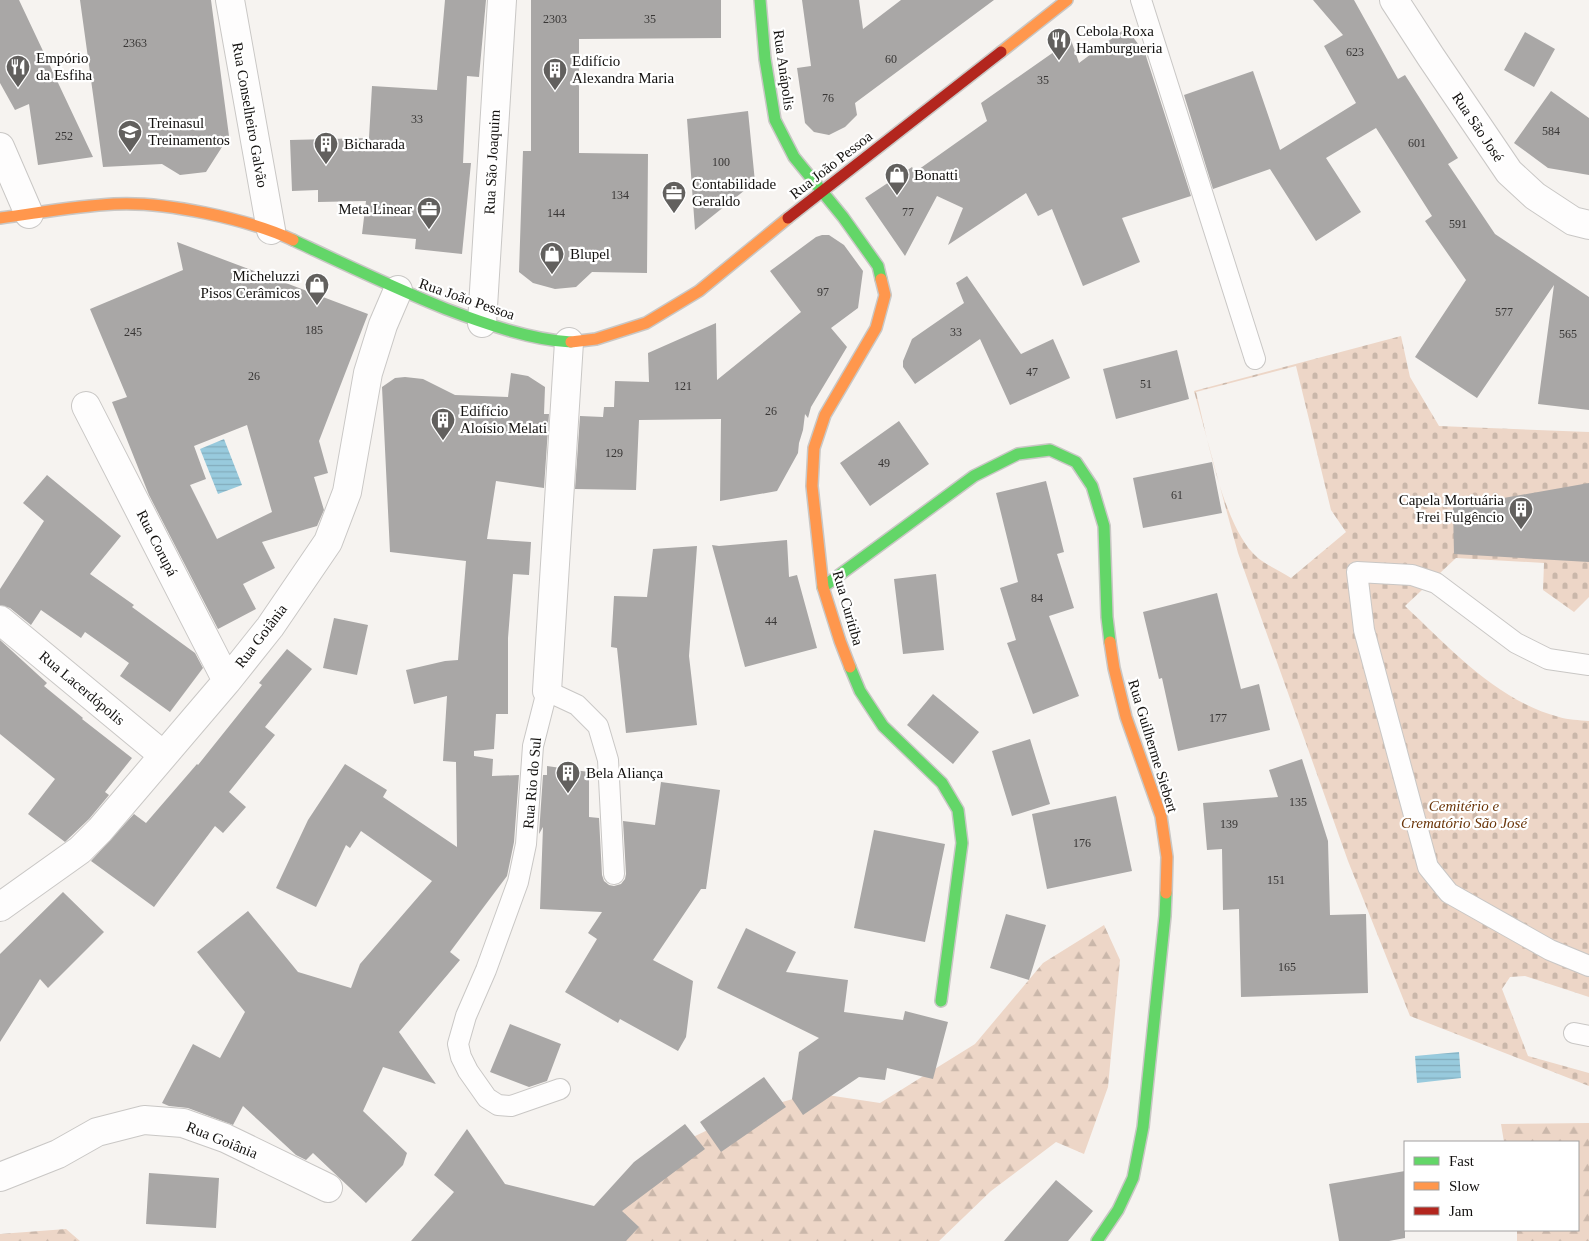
<svg xmlns="http://www.w3.org/2000/svg" width="1589" height="1241" viewBox="0 0 1589 1241" font-family="Georgia,serif">
<defs>
<pattern id="forest-firs" width="22" height="20" patternUnits="userSpaceOnUse" patternTransform="scale(1.25)"><rect width="22" height="20" fill="#edd6c7"/><path d="M5 1l3.5 6h-7zM16 11l3.5 6h-7z" fill="#cab7aa"/></pattern>
<pattern id="cemetery-stones" width="16" height="16" patternUnits="userSpaceOnUse" patternTransform="scale(1.25)"><rect width="16" height="16" fill="#edd6c7"/><path d="M2 7V4a2 2 0 0 1 4 0v3zM10 15v-3a2 2 0 0 1 4 0v3z" fill="#cab7aa"/></pattern>
<pattern id="water-rules" width="6" height="5" patternUnits="userSpaceOnUse" patternTransform="scale(1.25)"><rect width="6" height="5" fill="#98cadd"/><path d="M0 2.5h6" fill="none" stroke="#82acbc"/></pattern>
</defs>
<rect width="100%" height="100%" fill="#f6f3f0"/>
<!-- forest -->
<path fill="url(#forest-firs)" d="M1104 925 1120 960 1108 1087 1084 1154 1056 1142 991 1191 939 1241H601L602 1227 689 1139 743 1113 814 1093 880 1103 975 1044 1043 963Z
M1589 1123V1241H1517V1230H1578V1142H1504L1501 1124Z
M66 1229 80 1241H0V1234Z"/>
<!-- cemetery -->
<path fill="url(#cemetery-stones)" fill-rule="evenodd" d="M1401 336 1410 377 1439 426 1589 432V597L1574 612 1543 590 1544 563 1456 558 1405 606C1451 649 1496 700 1559 717 1568 720 1579 720 1589 721V997L1525 976 1510 977 1502 989 1528 1056 1589 1073V1086L1410 1016 1348 861 1238 553 1194 391ZM1296 366 1331 510 1346 532 1291 578C1281 571 1268 566 1258 558 1224 530 1207 436 1196 392Z"/>
<!-- water -->
<path fill="url(#water-rules)" d="M224 439 242 485 218 494 200 449Z
M1459 1052 1461 1078 1417 1083 1415 1056Z"/>
<!-- building -->
<path fill="#a9a7a6" fill-rule="evenodd" d="M0 0H19L93 157 38 165 29 104 15 110 0 83Z
M80 0H211L229 136 206 172 180 175 162 164 103 167Z
M445 0H486L479 77 467 76 463 163H471L462 254 415 249 416 239 362 234 366 201 318 202V190L292 191 290 140 369 138 372 86 437 90Z
M531 0H721V38L579 39V153L648 154 647 273 592 272 576 287 555 289 533 283 519 272 523 151H531Z
M802 0H859L863 29 901 0H994L855 103 857 115 845 127 829 135 814 132 805 123 797 68 811 66Z
M1313 0H1354L1398 79 1405 75 1458 158 1448 164 1495 234 1589 297V410L1538 404 1554 285 1477 398 1415 357 1466 280 1425 221 1432 216 1376 128 1326 158 1361 212 1316 241 1270 169 1213 189 1184 95 1253 71 1280 150 1356 103 1324 46 1343 35Z
M1126 28 1145 53 1191 196 1122 218 1140 262 1083 286 1052 209 1038 216 1026 193 948 245 963 208 937 196 905 256 865 198 912 167 915 172 987 121 981 103 1071 40 1079 63Z
M1525 32 1555 49 1534 87 1504 70Z
M1551 91 1589 118V175L1548 168 1514 143Z
M748 111 755 182 695 230 687 119Z
M822 235H829L844 245 863 271 858 308 831 328 847 347 811 407 808 418 805 414 803 430 799 443 798 453 777 491 720 501 721 419 639 420 636 490 575 489 580 416 603 417 604 407H614L615 381 649 382 648 353 716 323 717 380 801 312 770 271 816 237Z
M177 242 368 314 319 441 328 473 314 477 324 510 317 526 262 542 275 568 243 584 256 609 218 629 149 495 112 402 127 397 90 309 183 270ZM247 425 272 512 217 539 190 485 206 479 194 446Z
M967 276 1021 354 1053 339 1070 378 1010 405 980 339 915 384 903 367V361L912 339 964 303 956 283Z
M1177 350 1189 399 1116 419 1103 369Z
M511 373 528 376 545 387 544 414H549L544 488 496 481 487 539 531 542 529 575 513 574 508 638V714H496L494 749 474 751V756L493 759 492 776 519 775 514 842 507 876 450 952 460 960 399 1032 436 1084 383 1067 363 1111 407 1153 403 1165 366 1203 313 1153 306 1160 296 1155 243 1106 233 1125 188 1108 169 1106 162 1103 193 1044 220 1058 245 1012 197 952 248 911 298 972 351 988 360 964 432 881 361 831 350 848 346 845 316 907 276 888 308 820 345 764 387 790 383 797 457 847 456 762 443 761 447 696 414 704 406 670 445 661 458 660 466 561 390 552 382 387 395 378 405 377 423 379 455 395 508 397Z
M899 421 929 464 870 506 840 463Z
M1212 462 1222 513 1143 528 1133 478Z
M47 475 121 536 90 574 134 605 132 607 195 653 203 668 170 712 120 676 129 663 85 632 81 638 41 610 31 625 10 608 0 605V589L44 521 23 503Z
M1046 481 1064 552 1057 554 1074 608 1049 616 1079 696 1033 714 1007 643 1016 640 1000 588 1018 582 996 493Z
M1589 483V562L1454 554 1453 507Z
M787 540 789 577 797 575 817 648 745 667 712 545 719 546Z
M697 546 689 656 697 725 626 733 617 648 611 647 614 596 647 597 653 549Z
M936 574 944 650 903 654 894 579Z
M1217 593 1241 689 1259 684 1270 730 1178 751 1162 678 1159 679 1143 612Z
M334 618 368 625 357 675 323 668Z
M0 640 47 683 44 686 83 718 82 719 132 758 105 792 109 795 89 819 65 842 28 814 55 779 0 734Z
M287 649 312 669 265 727 275 735 229 792 246 807 223 833 215 826 154 907 91 861 134 814 146 823 197 764 198 765 262 685 259 683Z
M933 694 979 732 953 764 907 725Z
M1030 739 1050 804 1012 816 992 751Z
M1302 759 1328 841 1330 915 1366 914 1368 993 1241 997 1239 909 1223 910 1222 849 1207 850 1203 803 1278 797 1269 770Z
M547 766 589 772V817L599 818 602 875 604 881 609 885 614 886 621 884 625 879 626 874 623 821 655 825 661 782 720 790 706 889H701L653 960 693 981 686 1037 678 1051 620 1019 618 1023 565 992 597 939 588 933 602 912 540 909 543 827 539 834 543 775H547Z
M1116 796 1132 871 1047 889 1032 814Z
M874 830 945 844 925 942 854 928Z
M63 892 104 932 48 988 40 979 0 1042V954Z
M1006 914 1046 925 1029 980 990 968Z
M746 928 796 952 786 972 848 980 844 1012 903 1020 905 1011 948 1022 933 1079 887 1068 885 1080 859 1077 803 1115 792 1099 799 1052 819 1038 717 988Z
M510 1024 561 1044 547 1081 529 1087 490 1072Z
M764 1077 786 1107 721 1152 700 1122Z
M685 1124 705 1149 622 1211 639 1227 626 1241H411L454 1192 434 1175 467 1129 505 1184 594 1206 634 1162Z
M1405 1171V1238L1389 1241H1339L1329 1184Z
M149 1173 219 1178 216 1228 146 1224Z
M1056 1180 1093 1211 1068 1241H1004Z"/>
<g fill="none" stroke-linecap="round" stroke-linejoin="round">
<defs>
<path id="lane" d="M1141 0 1255 359
M1589 665 1548 659 1516 643 1436 583 1412 575 1357 572 1364 630 1428 867 1449 893 1550 950 1589 966
M1574 1033 1589 1036
M560 1089 511 1106 498 1105 487 1098 468 1071 461 1057 458 1044 466 1016 486 970 518 882 526 844 533 746 547 691 577 705 598 726 608 760 614 874"/>
<path id="street" d="M230 0 271 230
M1394 0 1431 57 1509 172 1535 196 1573 221 1589 225
M0 147 29 214
M482 323 502 0
M86 406 227 681
M0 620 163 755
M547 691 569 342
M0 907 80 850 100 830 227 681 270 627 328 542 347 492 368 373 383 325 398 290
M0 1177 58 1154 97 1132 144 1120 183 1123 225 1138 328 1188"/>
<path id="fast" d="M760 0 765 59 775 120 794 157 843 217 878 266 881 279
M293 240C344 264 394 288 446 309 483 323 531 340 571 342
M823 587 974 476 1018 454 1050 450 1076 462 1092 486 1104 526 1107 617 1110 642
M850 667 860 691 883 726 942 783 958 810 962 843 941 1001
M1097 1241 1118 1210 1133 1178 1143 1127 1165 916 1166 893"/>
<path id="slow" d="M1001 52 1067 0
M0 218C38 213 76 206 114 204 164 201 248 219 293 240
M571 342 596 339 646 323 699 291 788 218
M1110 642 1114 668 1126 717 1161 816 1167 857 1166 893
M850 667 840 641 823 587 812 486 814 448 825 415 876 328 885 295 881 279"/>
<path id="jam" d="M788 218 1001 52"/>
</defs>
<!-- lane casing -->
<use href="#lane" stroke="#c9c7c5" stroke-width="22"/>
<!-- street casing -->
<use href="#street" stroke="#c9c7c5" stroke-width="30"/>
<!-- fast casing -->
<use href="#fast" stroke="#c9c7c5" stroke-width="14"/>
<!-- slow casing -->
<use href="#slow" stroke="#c9c7c5" stroke-width="14"/>
<!-- jam casing -->
<use href="#jam" stroke="#c9c7c5" stroke-width="14"/>
<!-- lane -->
<use href="#lane" stroke="#fefdfd" stroke-width="20"/>
<!-- street -->
<use href="#street" stroke="#fefdfd" stroke-width="28"/>
<!-- fast -->
<use href="#fast" stroke="#63d668" stroke-width="11"/>
<!-- slow -->
<use href="#slow" stroke="#ff974d" stroke-width="11"/>
<!-- jam -->
<use href="#jam" stroke="#b3261e" stroke-width="11"/>
</g>
<!-- icons -->
<defs>
<symbol id="restaurant-pin" viewBox="-11 -11 22 30"><path d="M0 17L-7.5 6A9.5 9.5 0 1 1 7.5 6Z" fill="#62605e" stroke="#fff"/><path d="M-5-6h1v4h1v-4h1v4h1v-4h1v5L-1.5 .5V6h-2V.5L-5-1ZM5-6V6H3V1.5H1.5Q1.5-4 5-6Z" fill="#fff"/></symbol>
<symbol id="building-pin" viewBox="-11 -11 22 30"><path d="M0 17L-7.5 6A9.5 9.5 0 1 1 7.5 6Z" fill="#62605e" stroke="#fff"/><path d="M-4-6H4V6H1V3H-1V6H-4ZM-2.5-4.3h1.7v1.8h-1.7ZM.8-4.3h1.7v1.8H.8ZM-2.5-1h1.7V.8h-1.7ZM.8-1h1.7V.8H.8Z" fill="#fff"/></symbol>
<symbol id="university-pin" viewBox="-11 -11 22 30"><path d="M0 17L-7.5 6A9.5 9.5 0 1 1 7.5 6Z" fill="#62605e" stroke="#fff"/><path d="M0-5L7-2L0 1L-7-2ZM-4 1L0 2.5L4 1V4Q0 6-4 4Z" fill="#fff"/></symbol>
<symbol id="shop-pin" viewBox="-11 -11 22 30"><path d="M0 17L-7.5 6A9.5 9.5 0 1 1 7.5 6Z" fill="#62605e" stroke="#fff"/><path d="M-5-2.5h2.3a2.7 3.5 0 0 1 5.4 0H5L5.5 6h-11ZM-1.5-2.5h3a1.5 2.3 0 0 0-3 0Z" fill="#fff"/></symbol>
<symbol id="office-pin" viewBox="-11 -11 22 30"><path d="M0 17L-7.5 6A9.5 9.5 0 1 1 7.5 6Z" fill="#62605e" stroke="#fff"/><path d="M-6-3h4V-5.5h4V-3h4V5H-6ZM-1-4.5V-3h2v-1.5ZM-6 0V1H6V0Z" fill="#fff"/></symbol>
</defs>
<g fill-rule="evenodd">
<use href="#restaurant-pin" x="1045" y="26" width="28" height="38"/>
<use href="#restaurant-pin" x="4" y="53" width="28" height="38"/>
<use href="#building-pin" x="541" y="56" width="28" height="38"/>
<use href="#university-pin" x="116" y="118" width="28" height="38"/>
<use href="#building-pin" x="312" y="130" width="28" height="38"/>
<use href="#shop-pin" x="883" y="161" width="28" height="38"/>
<use href="#office-pin" x="660" y="179" width="28" height="38"/>
<use href="#office-pin" x="415" y="195" width="28" height="38"/>
<use href="#shop-pin" x="538" y="240" width="28" height="38"/>
<use href="#shop-pin" x="303" y="271" width="28" height="38"/>
<use href="#building-pin" x="429" y="406" width="28" height="38"/>
<use href="#building-pin" x="1507" y="495" width="28" height="38"/>
<use href="#building-pin" x="554" y="759" width="28" height="38"/>
</g>
<g text-anchor="middle" stroke-width="4.5" stroke-linejoin="round" paint-order="stroke">
<!-- number labels -->
<g font-size="12" fill="#383635">
<text x="555" y="23">2303</text>
<text x="650" y="23">35</text>
<text x="135" y="47">2363</text>
<text x="1355" y="56">623</text>
<text x="891" y="63">60</text>
<text x="1043" y="84">35</text>
<text x="828" y="102">76</text>
<text x="417" y="123">33</text>
<text x="1551" y="135">584</text>
<text x="64" y="140">252</text>
<text x="1417" y="147">601</text>
<text x="721" y="166">100</text>
<text x="620" y="199">134</text>
<text x="908" y="216">77</text>
<text x="556" y="217">144</text>
<text x="1458" y="228">591</text>
<text x="823" y="296">97</text>
<text x="1504" y="316">577</text>
<text x="314" y="334">185</text>
<text x="133" y="336">245</text>
<text x="956" y="336">33</text>
<text x="1568" y="338">565</text>
<text x="1032" y="376">47</text>
<text x="254" y="380">26</text>
<text x="1146" y="388">51</text>
<text x="683" y="390">121</text>
<text x="771" y="415">26</text>
<text x="614" y="457">129</text>
<text x="884" y="467">49</text>
<text x="1177" y="499">61</text>
<text x="1037" y="602">84</text>
<text x="771" y="625">44</text>
<text x="1218" y="722">177</text>
<text x="1298" y="806">135</text>
<text x="1229" y="828">139</text>
<text x="1082" y="847">176</text>
<text x="1276" y="884">151</text>
<text x="1287" y="971">165</text>
</g>
<!-- poi labels -->
<g font-size="15" fill="#13110f" stroke="#fff" text-anchor="start">
<text x="1076" y="36">Cebola Roxa<tspan x="1076" dy="17">Hamburgueria</tspan></text>
<text x="36" y="63">Empório<tspan x="36" dy="17">da Esfiha</tspan></text>
<text x="572" y="66">Edifício<tspan x="572" dy="17">Alexandra Maria</tspan></text>
<text x="148" y="128">Treinasul<tspan x="148" dy="17">Treinamentos</tspan></text>
<text x="344" y="149">Bicharada</text>
<text x="914" y="180">Bonatti</text>
<text x="692" y="189">Contabilidade<tspan x="692" dy="17">Geraldo</tspan></text>
<text x="412" y="214" text-anchor="end">Meta Linear</text>
<text x="570" y="259">Blupel</text>
<text x="300" y="281" text-anchor="end">Micheluzzi<tspan x="300" dy="17">Pisos Cerâmicos</tspan></text>
<text x="460" y="416">Edifício<tspan x="460" dy="17">Aloísio Melati</tspan></text>
<text x="1504" y="505" text-anchor="end">Capela Mortuária<tspan x="1504" dy="17">Frei Fulgêncio</tspan></text>
<text x="586" y="778">Bela Aliança</text>
</g>
<!-- street labels -->
<g font-size="15" fill="#13110f" stroke="#fff">
<text transform="translate(784 70) rotate(82)" y="5">Rua Anápolis</text>
<text transform="translate(250 115) rotate(80)" y="5">Rua Conselheiro Galvão</text>
<text transform="translate(1478 127) rotate(56)" y="5">Rua São José</text>
<text transform="translate(492 162) rotate(-87)" y="5">Rua São Joaquim</text>
<text transform="translate(831 165) rotate(-38)" y="5">Rua João Pessoa</text>
<text transform="translate(467 299) rotate(19)" y="5">Rua João Pessoa</text>
<text transform="translate(157 543) rotate(63)" y="5">Rua Corupá</text>
<text transform="translate(848 608) rotate(74)" y="5">Rua Curitiba</text>
<text transform="translate(261 636) rotate(-53)" y="5">Rua Goiânia</text>
<text transform="translate(82 688) rotate(40)" y="5">Rua Lacerdópolis</text>
<text transform="translate(1153 746) rotate(73)" y="5">Rua Guilherme Siebert</text>
<text transform="translate(532 783) rotate(-85)" y="5">Rua Rio do Sul</text>
<text transform="translate(222 1140) rotate(22)" y="5">Rua Goiânia</text>
</g>
<!-- park labels -->
<g font-size="15" font-style="italic" fill="#6a3509" stroke="#fff">
<text x="1464" y="811">Cemitério e<tspan x="1464" dy="17">Crematório São José</tspan></text>
</g>
</g>
<!-- legend -->
<rect x="1404" y="1141" width="175" height="90" fill="#ffffff" stroke="#a1a09f"/>
<rect x="1414" y="1157" width="25" height="8" fill="#63d668" stroke="#a1a09f"/>
<text x="1449" y="1166" font-size="15" fill="#13110f">Fast</text>
<rect x="1414" y="1182" width="25" height="8" fill="#ff974d" stroke="#a1a09f"/>
<text x="1449" y="1191" font-size="15" fill="#13110f">Slow</text>
<rect x="1414" y="1207" width="25" height="8" fill="#b3261e" stroke="#a1a09f"/>
<text x="1449" y="1216" font-size="15" fill="#13110f">Jam</text>
</svg>
